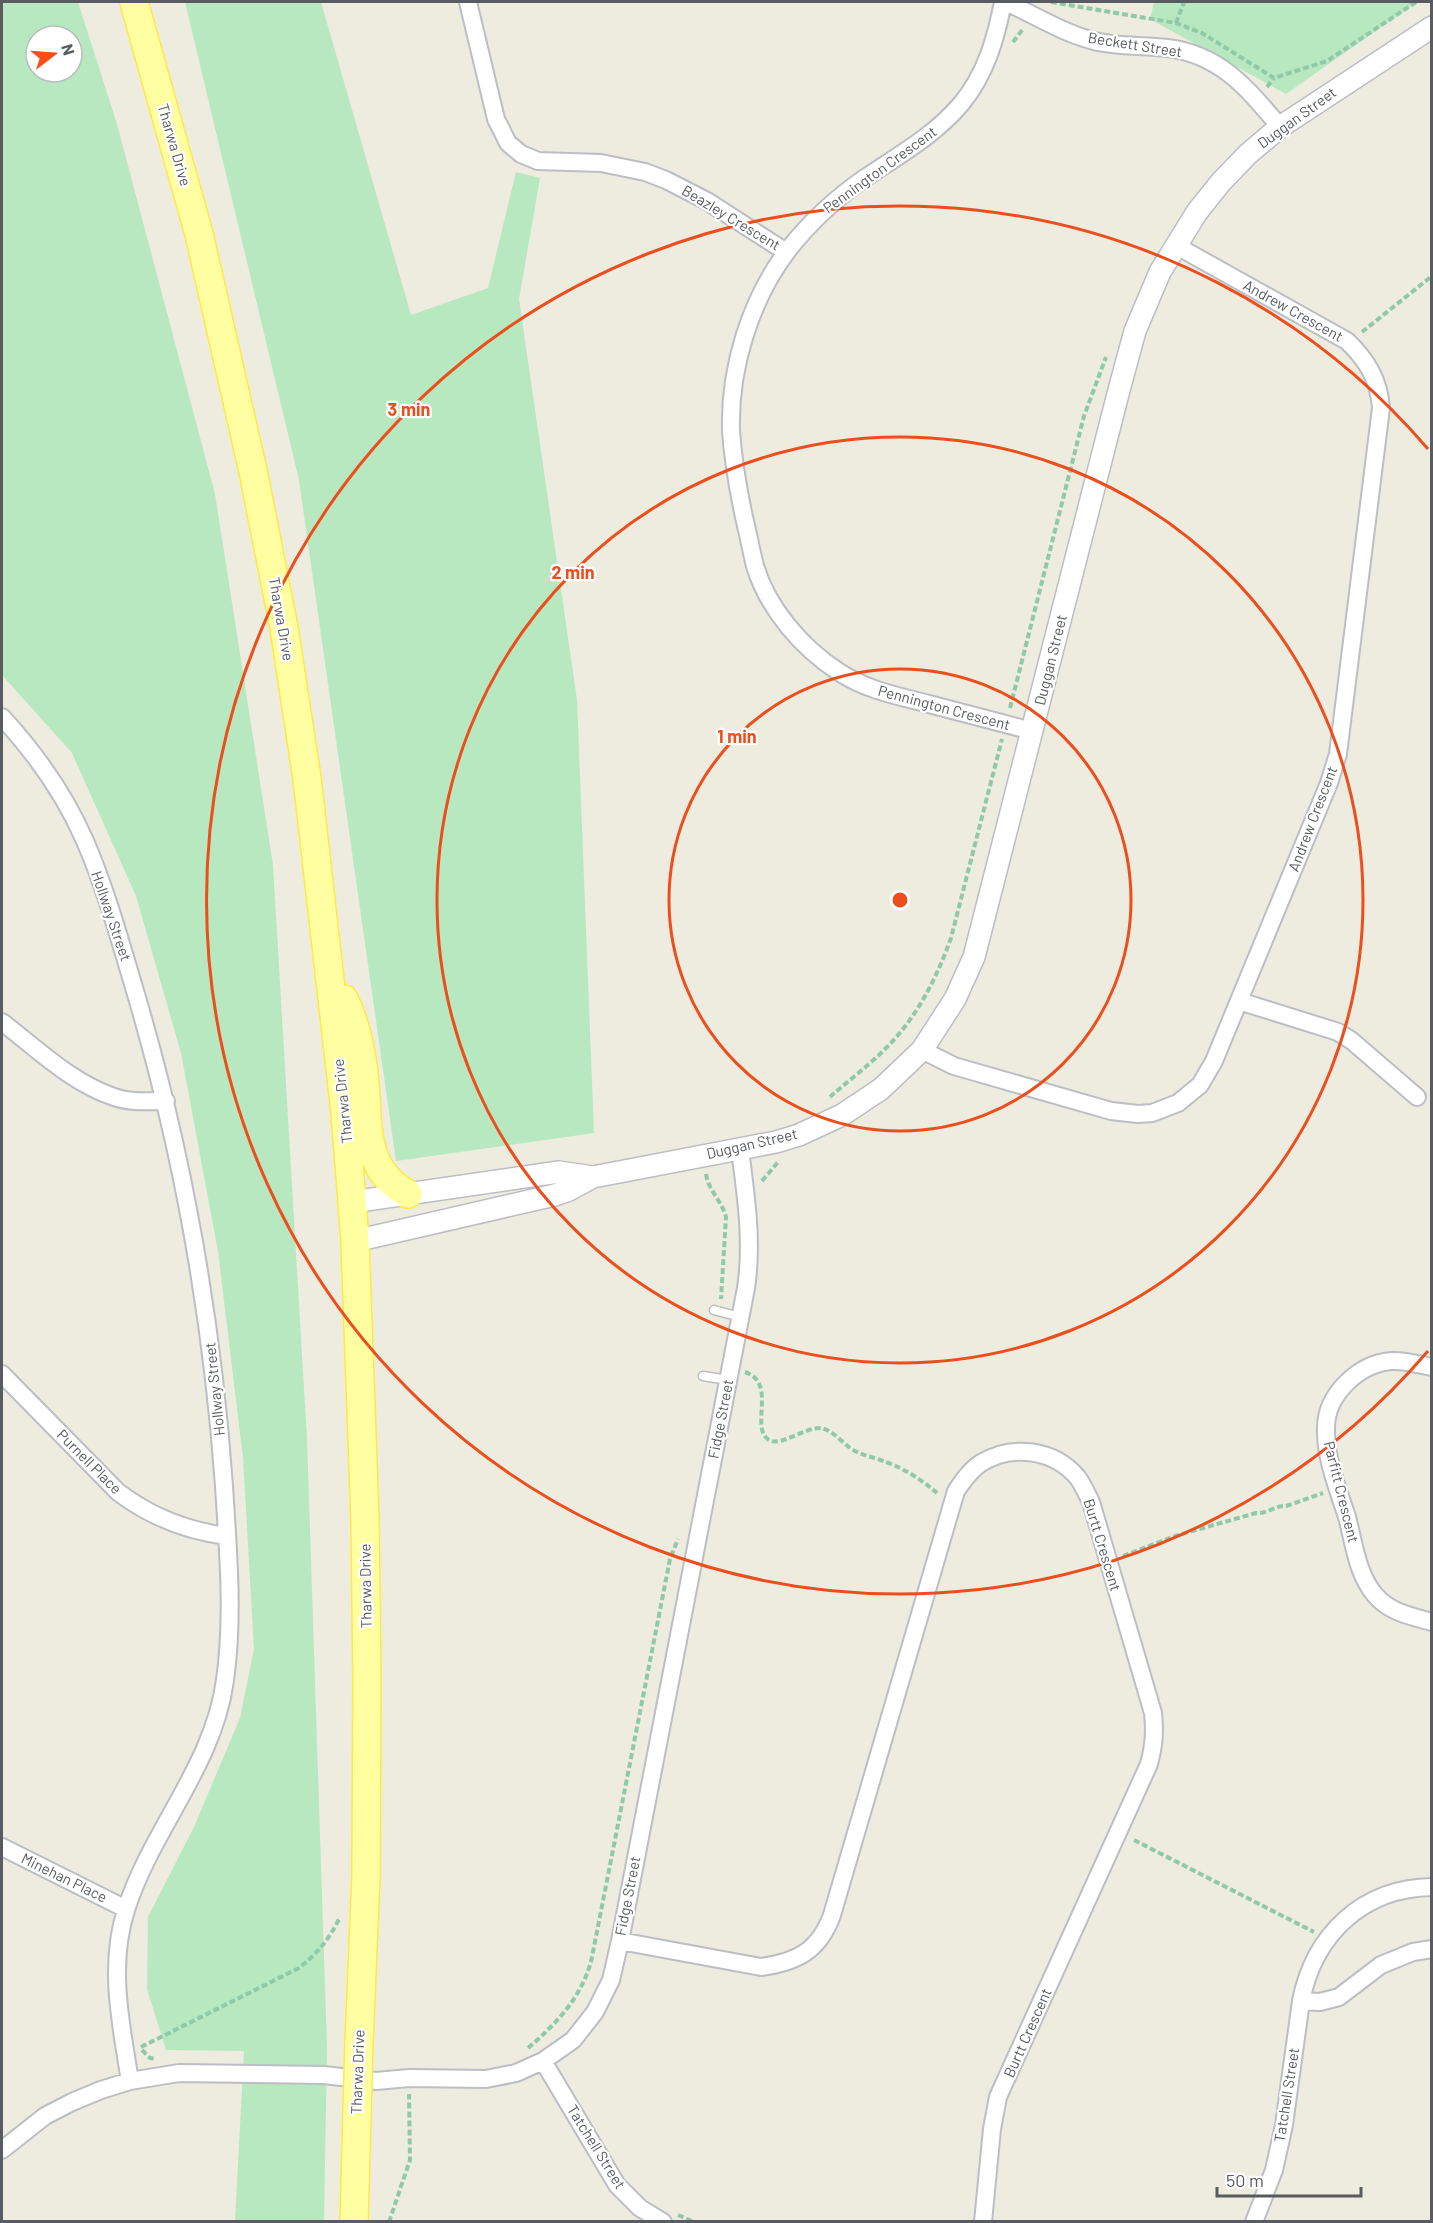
<svg xmlns="http://www.w3.org/2000/svg" width="1433" height="2223" viewBox="0 0 1433 2223" font-family="Barlow,sans-serif">
<rect width="100%" height="100%" fill="#edecdf"/>
<!-- green -->
<path fill="#b7e8bf" fill-rule="evenodd" d="M2 2H78L117 124 215 494 273 865 307 1439 327 2048 324 2221H235L244 2051 166 2050 147 1989 148 1917 194 1827 240 1718 254 1649 243 1458 218 1251 181 1053 136 896 72 753 2 675ZM36 36H72V72H36Z
M185 2H321L411 315 488 288 516 172 540 178 519 299 577 700 594 1133 396 1161 299 480Z
M1154 2H1417L1286 94 1150 19Z"/>
<g fill="none" stroke-linecap="round" stroke-linejoin="round">
<defs>
<path id="service" d="M714 1310 740 1317
M703 1376 728 1380"/>
<path id="minor" d="M468 2 496 119 508 143 521 154 538 161 601 163 645 172 666 180 707 201 786 252
M1003 2C996 38 986 74 961 104 935 135 899 155 865 178 836 198 810 222 788 250 750 300 729 369 731 431 733 460 738 489 744 517 748 533 751 550 755 566 768 609 802 648 839 672 866 690 898 696 929 704 964 713 998 722 1032 731
M1006 2C1034 15 1063 33 1094 41 1118 47 1142 45 1167 48 1220 54 1248 89 1280 127
M2 717C36 754 65 795 85 841 105 887 119 937 133 984 182 1148 212 1316 224 1486 228 1550 234 1617 225 1680 214 1765 151 1830 126 1910 108 1966 121 2025 130 2081
M1239 1001 1338 1032 1352 1041 1417 1097
M2 1022C37 1049 72 1083 114 1097 131 1103 149 1101 166 1101
M922 1050 954 1066 1111 1111 1138 1114 1152 1113 1178 1103 1200 1085 1214 1061 1329 783 1338 754 1381 408C1379 380 1367 360 1347 341L1175 245
M1432 1367C1418 1364 1404 1360 1391 1361 1358 1364 1326 1395 1326 1428 1325 1458 1338 1489 1347 1517 1354 1543 1357 1574 1375 1595 1389 1612 1410 1616 1432 1622
M2 1374 118 1492C151 1517 186 1531 227 1536
M2 1847 126 1909
M620 1941 761 1967C797 1962 819 1951 832 1915L956 1491C963 1481 970 1470 981 1463 1012 1444 1054 1449 1078 1478 1083 1485 1087 1494 1091 1502L1153 1713C1155 1732 1154 1745 1149 1764L998 2097 992 2129 983 2222
M1301 2001 1320 2002 1339 1997 1381 1965 1413 1952 1432 1949
M543 2061 617 2185 640 2208 663 2222
M2 2150 45 2116 72 2102 101 2090 130 2081 179 2073 324 2075 376 2081 409 2078 486 2079 516 2073 543 2061 573 2040 595 2012 611 1980 620 1941 746 1288C753 1242 746 1196 740 1150
M1254 2222 1274 2170 1284 2125 1301 2001C1314 1935 1362 1888 1432 1887"/>
<path id="tertiary" d="M352 1202 559 1172 593 1177
M355 1241 555 1195 569 1190 593 1177 776 1142 799 1135 842 1115 881 1089 922 1050 955 999 974 957 1119 390 1135 331 1160 272 1197 212 1221 182 1248 154 1280 127 1432 27"/>
<path id="primary" d="M134 2 199 234 253 471 284 628 307 778 345 1112 355 1241 365 1520 367 1679 366 1876 359 2042
M344 999C354 1019 360 1043 363 1066 371 1114 357 1166 408 1194
M354 2222 357 2114"/>
</defs>
<!-- service casing -->
<use href="#service" stroke="#bcbec5" stroke-width="11"/>
<!-- minor casing -->
<use href="#minor" stroke="#bcbec5" stroke-width="20"/>
<!-- tertiary casing -->
<use href="#tertiary" stroke="#bcbec5" stroke-width="24"/>
<!-- primary casing -->
<use href="#primary" stroke="#ffe946" stroke-width="30"/>
<!-- path -->
<path stroke="#90c9a9" stroke-width="4" stroke-dasharray="6 3" stroke-linecap="butt" d="M1051 2 1176 23 1202 33 1274 78 1327 61 1416 2
M1176 23 1184 2
M1013 42 1023 29
M1267 87 1274 78
M1362 332 1432 276
M1010 708 1084 416 1106 357
M830 1097C849 1080 871 1064 889 1045 918 1015 937 977 951 938L1002 739
M706 1174C708 1190 722 1201 726 1217L721 1299
M762 1181 778 1162
M745 1372C778 1383 749 1428 769 1440 781 1447 805 1427 821 1428 833 1430 845 1446 855 1451 865 1456 876 1458 886 1462 905 1469 922 1480 937 1493
M1123 1556 1175 1536 1256 1513C1267 1514 1276 1505 1286 1506L1323 1493
M1134 1840 1314 1932
M141 2047 299 1968C318 1953 330 1938 340 1917
M528 2048C557 2023 580 1999 591 1962L670 1559 678 1539
M142 2050 150 2058 156 2059
M678 2215 694 2222
M389 2222 410 2160 409 2094"/>
<!-- service -->
<use href="#service" stroke="#fff" stroke-width="8"/>
<!-- minor -->
<use href="#minor" stroke="#fff" stroke-width="16"/>
<!-- tertiary -->
<use href="#tertiary" stroke="#fff" stroke-width="21"/>
<!-- primary -->
<use href="#primary" stroke="#ffffa2" stroke-width="27"/>
<defs>
<path id="primary-bridge" d="M357 2114 359 2042"/>
</defs>
<!-- primary-bridge casing -->
<use href="#primary-bridge" stroke="#ffe946" stroke-width="30" stroke-linecap="butt"/>
<!-- primary-bridge -->
<use href="#primary-bridge" stroke="#ffffa2" stroke-width="27"/>
</g>
<!-- distance rings -->
<g fill="none" stroke="#ec4e1e" stroke-width="3">
<circle cx="900" cy="900" r="231"/>
<circle cx="900" cy="900" r="463"/>
<path d="M1428 1351A694 694 0 1 1 1428 449"/>
</g>
<g text-anchor="middle" stroke-width="4.5" stroke-linejoin="round" paint-order="stroke">
<!-- street labels -->
<g font-size="15" fill="#585b62" stroke="#fff">
<text transform="translate(1135 45) rotate(9)" y="5">Beckett Street</text>
<text transform="translate(1297 118) rotate(-36)" y="5">Duggan Street</text>
<text transform="translate(174 145) rotate(74)" y="5">Tharwa Drive</text>
<text transform="translate(880 170) rotate(-36)" y="5">Pennington Crescent</text>
<text transform="translate(731 218) rotate(31)" y="5">Beazley Crescent</text>
<text transform="translate(1293 311) rotate(29)" y="5">Andrew Crescent</text>
<text transform="translate(281 619) rotate(80)" y="5">Tharwa Drive</text>
<text transform="translate(1051 660) rotate(-76)" y="5">Duggan Street</text>
<text transform="translate(944 708) rotate(15)" y="5">Pennington Crescent</text>
<text transform="translate(1313 819) rotate(-69)" y="5">Andrew Crescent</text>
<text transform="translate(111 916) rotate(71)" y="5">Hollway Street</text>
<text transform="translate(343 1101) rotate(-96)" y="5">Tharwa Drive</text>
<text transform="translate(752 1144) rotate(-13)" y="5">Duggan Street</text>
<text transform="translate(215 1389) rotate(-96)" y="5">Hollway Street</text>
<text transform="translate(721 1419) rotate(-79)" y="5">Fidge Street</text>
<text transform="translate(89 1462) rotate(45)" y="5">Purnell Place</text>
<text transform="translate(1341 1492) rotate(76)" y="5">Parfitt Crescent</text>
<text transform="translate(1102 1545) rotate(73)" y="5">Burtt Crescent</text>
<text transform="translate(366 1586) rotate(-91)" y="5">Tharwa Drive</text>
<text transform="translate(64 1878) rotate(26)" y="5">Minehan Place</text>
<text transform="translate(628 1896) rotate(-79)" y="5">Fidge Street</text>
<text transform="translate(1028 2033) rotate(-66)" y="5">Burtt Crescent</text>
<text transform="translate(358 2072) rotate(-88)" y="5">Tharwa Drive</text>
<text transform="translate(1287 2095) rotate(-81)" y="5">Tatchell Street</text>
<text transform="translate(596 2147) rotate(58)" y="5">Tatchell Street</text>
</g>
</g>
<circle cx="900" cy="900" r="9" fill="#ec4e1e" stroke="#fff" stroke-width="3"/>
<g font-size="18" text-anchor="middle" font-weight="bold" fill="#ec4e1e" stroke="#fff" stroke-width="4.5" stroke-linejoin="round" paint-order="stroke">
<text x="409" y="416">3 min</text>
<text x="573" y="579">2 min</text>
<text x="737" y="743">1 min</text>
</g>
<!-- border -->
<rect width="1433" height="2223" fill="none" stroke="#585b62" stroke-width="6"/>
<!-- north arrow -->
<g transform="translate(54 54) rotate(73)"><circle r="28" fill="#ffffff" stroke="#bcbdc0" stroke-width="1.5"/>
<path d="M0-4.5L10 22L0 15L-10 22Z" fill="#fc4d16"/>
<text y="-9" font-size="16" font-weight="bold" text-anchor="middle" fill="#585b62">N</text>
</g>
<!-- scale -->
<path d="M1217 2187v9h144v-9" fill="none" stroke="#585b62" stroke-width="3"/>
<text x="1226" y="2187" font-size="18" fill="#585b62" stroke="#ffffff" stroke-width="4.5" paint-order="stroke">50 m</text>
</svg>
